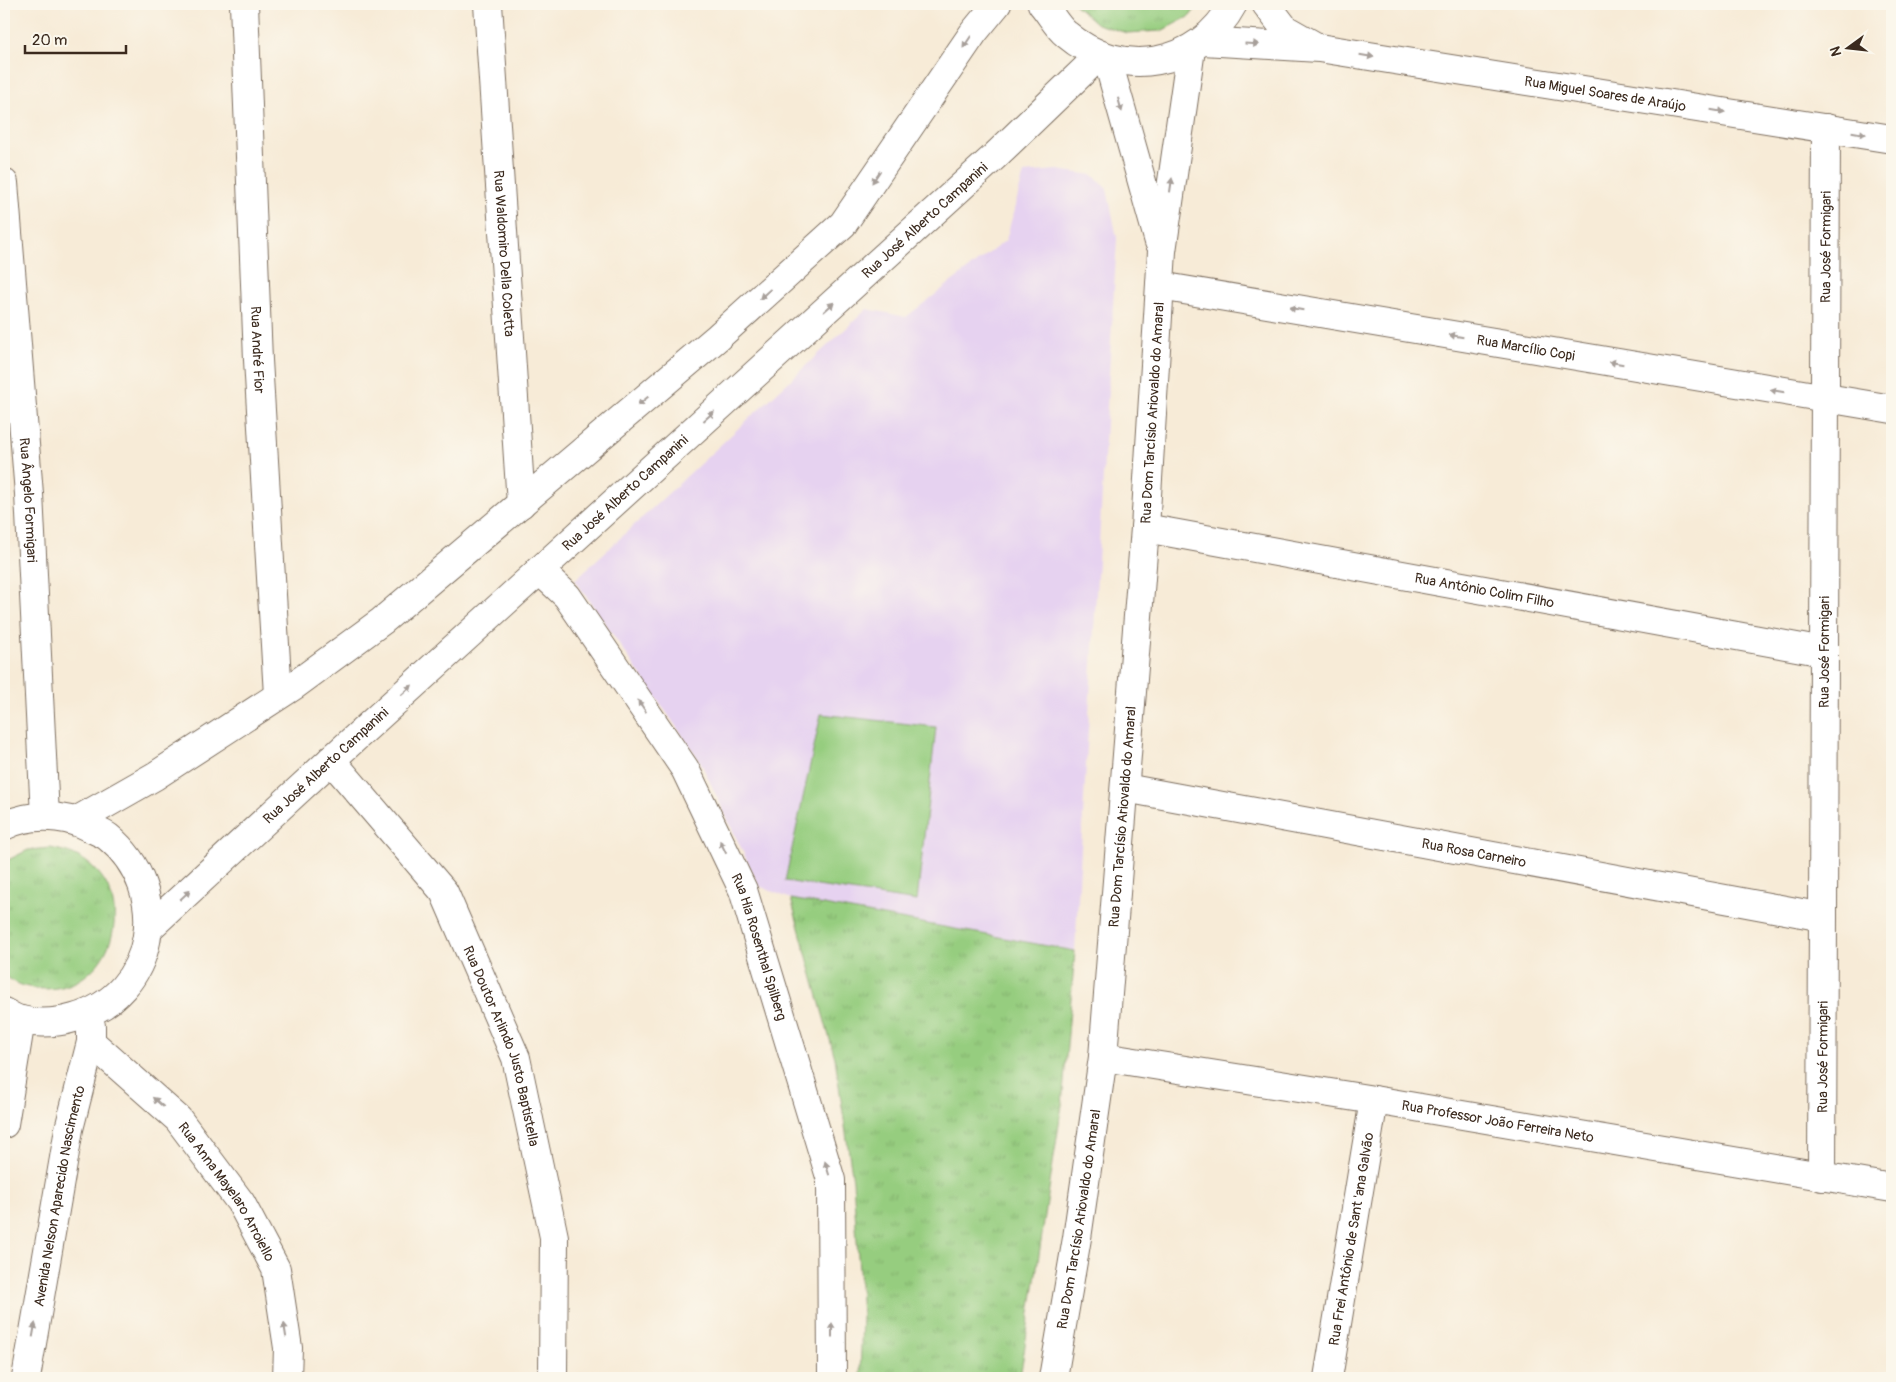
<svg xmlns="http://www.w3.org/2000/svg" width="1896" height="1382" viewBox="0 0 1896 1382" font-family="Pangolin,sans-serif">
<defs>
<pattern id="park-tufts" width="24" height="20" patternUnits="userSpaceOnUse" patternTransform="scale(1.25)"><rect width="24" height="20" fill="#96cd7f"/><path d="M3 7l-1-3M5 7V3M7 7l1-3M15 17l-1-3M17 17v-4M19 17l1-3" fill="none" stroke="#82b06d"/></pattern>
</defs>
<rect width="100%" height="100%" fill="#fbf7ec"/>
<filter id="ink" filterUnits="userSpaceOnUse"><feTurbulence type="fractalNoise" baseFrequency=".02" numOctaves="2"/><feDisplacementMap in="SourceGraphic" scale="10" xChannelSelector="R" yChannelSelector="G"/><feConvolveMatrix kernelMatrix="1 2 1 2 8 2 1 2 1" color-interpolation-filters="sRGB"/></filter>
<filter id="wash" filterUnits="userSpaceOnUse"><feTurbulence type="fractalNoise" baseFrequency=".0096" numOctaves="4" result="noise"/><feDisplacementMap in="SourceGraphic" scale="20" xChannelSelector="R" yChannelSelector="G"/><feGaussianBlur stdDeviation="1.12" result="paint"/><feColorMatrix in="noise" values="0 0 0 0 0 0 0 0 0 0 0 0 0 0 0 0 0 1.4 0 .05"/><feComposite in="paint" operator="in"/></filter>
<g filter="url(#wash)">
<rect width="100%" height="100%" fill="#f7ebd7"/>
<!-- built -->
<path fill="#e6d2f0" d="M1057 170 1093 175 1107 189 1117 238 1075 951 791 899 759 886 700 761 575 580 867 309 906 317 1006 240 1024 173Z"/>
<!-- green -->
<path fill="#96cd7f" stroke="#687c4e" d="M821 714 936 727 917 901 785 881Z"/>
<!-- park -->
<path fill="url(#park-tufts)" stroke="#687c4e" d="M1074 4H1199L1190 16 1161 31 1127 33 1097 24Z
M51 848C58 850 66 851 73 854 151 890 110 1009 24 986 17 984 10 979 4 976V862L28 850Z
M791 899 1075 951 1062 1105 1020 1378H860L862 1316 853 1181 835 1058Z"/>
</g>
<g filter="url(#ink)">
<g fill="none" stroke-linecap="round" stroke-linejoin="round">
<defs>
<g id="minor">
<path id="s1" d="M244 4 258 360 278 695"/>
<path id="s2" d="M488 4 521 504"/>
<path d="M1042 4C1050 13 1057 27 1066 34 1121 81 1199 67 1233 4"/>
<path d="M1266 4 1285 29 1315 46"/>
<path id="s3" d="M1203 41 1319 48 1892 139"/>
<path d="M1107 58 1159 242"/>
<path id="s4" d="M4 183 29 494 45 816"/>
<path id="s5" d="M1160 286 1892 409"/>
<path id="s6" d="M1145 528 1824 652"/>
<path id="s7" d="M539 570 567 596 685 769 743 890 831 1180 832 1378"/>
<path id="s8" d="M331 760 444 892 516 1058 554 1237 553 1378"/>
<path id="s9" d="M1125 788 1823 917"/>
<path d="M76 821 155 776 295 685 382 621 718 337 843 224 974 32 997 4"/>
<path d="M4 826C29 813 63 814 88 827 94 830 103 833 108 837 174 891 156 995 74 1018 57 1023 38 1024 21 1020 15 1019 9 1015 4 1012"/>
<path id="s10" d="M149 928 331 760 994 157 1099 56"/>
<path id="s11" d="M91 1042 178 1119 241 1203 276 1269 288 1348 287 1378"/>
<path id="s12" d="M1103 1057 1374 1100 1892 1188"/>
<path d="M4 1124 21 1020"/>
<path id="s13" d="M1822 1177 1826 128"/>
<path id="s14" d="M26 1378 69 1129 91 1042V1026"/>
<path id="s15" d="M1053 1378 1077 1238 1103 1057 1145 528 1162 251 1191 49"/>
<path id="s16" d="M1328 1378 1374 1100"/>
</g>
</defs>
<!-- minor casing -->
<use href="#minor" stroke="#7d6e5f" stroke-width="30"/>
<!-- minor -->
<use href="#minor" stroke="#fff" stroke-width="28"/>
</g>
<!-- one-way arrows -->
<defs><path id="oneway-solid" d="M-6-.8H1V-3.2L6.5 0L1 3.2V.8H-6Z" transform="scale(1.25)"/></defs>
<g fill="#a79f9a">
<use href="#oneway-solid" transform="translate(967 42) rotate(124)"/>
<use href="#oneway-solid" transform="translate(1252 44) rotate(4)"/>
<use href="#oneway-solid" transform="translate(1367 56) rotate(9)"/>
<use href="#oneway-solid" transform="translate(1120 105) rotate(74)"/>
<use href="#oneway-solid" transform="translate(1718 111) rotate(9)"/>
<use href="#oneway-solid" transform="translate(1859 133) rotate(9)"/>
<use href="#oneway-solid" transform="translate(876 177) rotate(124)"/>
<use href="#oneway-solid" transform="translate(1171 185) rotate(-82)"/>
<use href="#oneway-solid" transform="translate(765 294) rotate(138)"/>
<use href="#oneway-solid" transform="translate(829 307) rotate(-42)"/>
<use href="#oneway-solid" transform="translate(1296 309) rotate(-170)"/>
<use href="#oneway-solid" transform="translate(1456 336) rotate(-170)"/>
<use href="#oneway-solid" transform="translate(1616 363) rotate(-170)"/>
<use href="#oneway-solid" transform="translate(1777 391) rotate(-170)"/>
<use href="#oneway-solid" transform="translate(643 401) rotate(140)"/>
<use href="#oneway-solid" transform="translate(709 416) rotate(-42)"/>
<use href="#oneway-solid" transform="translate(407 690) rotate(-42)"/>
<use href="#oneway-solid" transform="translate(642 706) rotate(-124)"/>
<use href="#oneway-solid" transform="translate(723 847) rotate(-116)"/>
<use href="#oneway-solid" transform="translate(185 895) rotate(-43)"/>
<use href="#oneway-solid" transform="translate(158 1102) rotate(-139)"/>
<use href="#oneway-solid" transform="translate(827 1168) rotate(-107)"/>
<use href="#oneway-solid" transform="translate(34 1330) rotate(-80)"/>
<use href="#oneway-solid" transform="translate(285 1330) rotate(-99)"/>
<use href="#oneway-solid" transform="translate(832 1330) rotate(-90)"/>
</g>
</g>
<g text-anchor="middle" stroke-width="4" stroke-linejoin="round" paint-order="stroke">
<!-- street labels -->
<g font-size="14" fill="#3b2a1e" stroke="#fbf7ec">
<text dy="5" stroke="none"><textPath href="#s3" startOffset="406">Rua Miguel Soares de Araújo</textPath></text>
<text dy="5" stroke="none"><textPath href="#s10" startOffset="1050">Rua José Alberto Campanini</textPath></text>
<text dy="5" stroke="none"><textPath href="#s13" startOffset="930">Rua José Formigari</textPath></text>
<text dy="5" stroke="none"><textPath href="#s2" startOffset="250">Rua Waldomiro Della Coletta</textPath></text>
<text dy="5" stroke="none"><textPath href="#s5" startOffset="371">Rua Marcílio Copi</textPath></text>
<text dy="5" stroke="none"><textPath href="#s1" startOffset="346">Rua André Fior</textPath></text>
<text dy="5" stroke="none"><textPath href="#s15" startOffset="971">Rua Dom Tarcísio Ariovaldo do Amaral</textPath></text>
<text dy="5" stroke="none"><textPath href="#s10" startOffset="645">Rua José Alberto Campanini</textPath></text>
<text dy="5" stroke="none"><textPath href="#s4" startOffset="318">Rua Ângelo Formigari</textPath></text>
<text dy="5" stroke="none"><textPath href="#s6" startOffset="345">Rua Antônio Colim Filho</textPath></text>
<text dy="5" stroke="none"><textPath href="#s13" startOffset="525">Rua José Formigari</textPath></text>
<text dy="5" stroke="none"><textPath href="#s10" startOffset="240">Rua José Alberto Campanini</textPath></text>
<text dy="5" stroke="none"><textPath href="#s15" startOffset="566">Rua Dom Tarcísio Ariovaldo do Amaral</textPath></text>
<text dy="5" stroke="none"><textPath href="#s9" startOffset="355">Rua Rosa Carneiro</textPath></text>
<text dy="5" stroke="none"><textPath href="#s7" startOffset="441">Rua Hia Rosenthal Spilberg</textPath></text>
<text dy="5" stroke="none"><textPath href="#s8" startOffset="339">Rua Doutor Arlindo Justo Baptistella</textPath></text>
<text dy="5" stroke="none"><textPath href="#s13" startOffset="120">Rua José Formigari</textPath></text>
<text dy="5" stroke="none"><textPath href="#s12" startOffset="400">Rua Professor João Ferreira Neto</textPath></text>
<text dy="5" stroke="none"><textPath href="#s11" startOffset="204">Rua Anna Mayelaro Arroiello</textPath></text>
<text dy="5" stroke="none"><textPath href="#s14" startOffset="185">Avenida Nelson Aparecido Nascimento</textPath></text>
<text dy="5" stroke="none"><textPath href="#s15" startOffset="161">Rua Dom Tarcísio Ariovaldo do Amaral</textPath></text>
<text dy="5" stroke="none"><textPath href="#s16" startOffset="141">Rua Frei Antônio de Sant 'ana Galvão</textPath></text>
</g>
</g>
<!-- margin -->
<rect width="1896" height="1382" fill="none" stroke="#fbf7ec" stroke-width="20"/>
<!-- north arrow -->
<g transform="translate(1848 48) rotate(255)" stroke="#fbf7ec" stroke-width="4" paint-order="stroke">
<path d="M0-4L9 19L0 12L-9 19Z" fill="#3b2a1e"/>
<text y="-8" font-size="14" font-weight="bold" text-anchor="middle" fill="#3b2a1e">N</text>
</g>
<!-- scale -->
<path d="M25 45v8h101v-8" fill="none" stroke="#3b2a1e" stroke-width="2.5"/>
<text x="32" y="45" font-size="15" fill="#3b2a1e" stroke="#fbf7ec" stroke-width="4" paint-order="stroke">20 m</text>
</svg>
